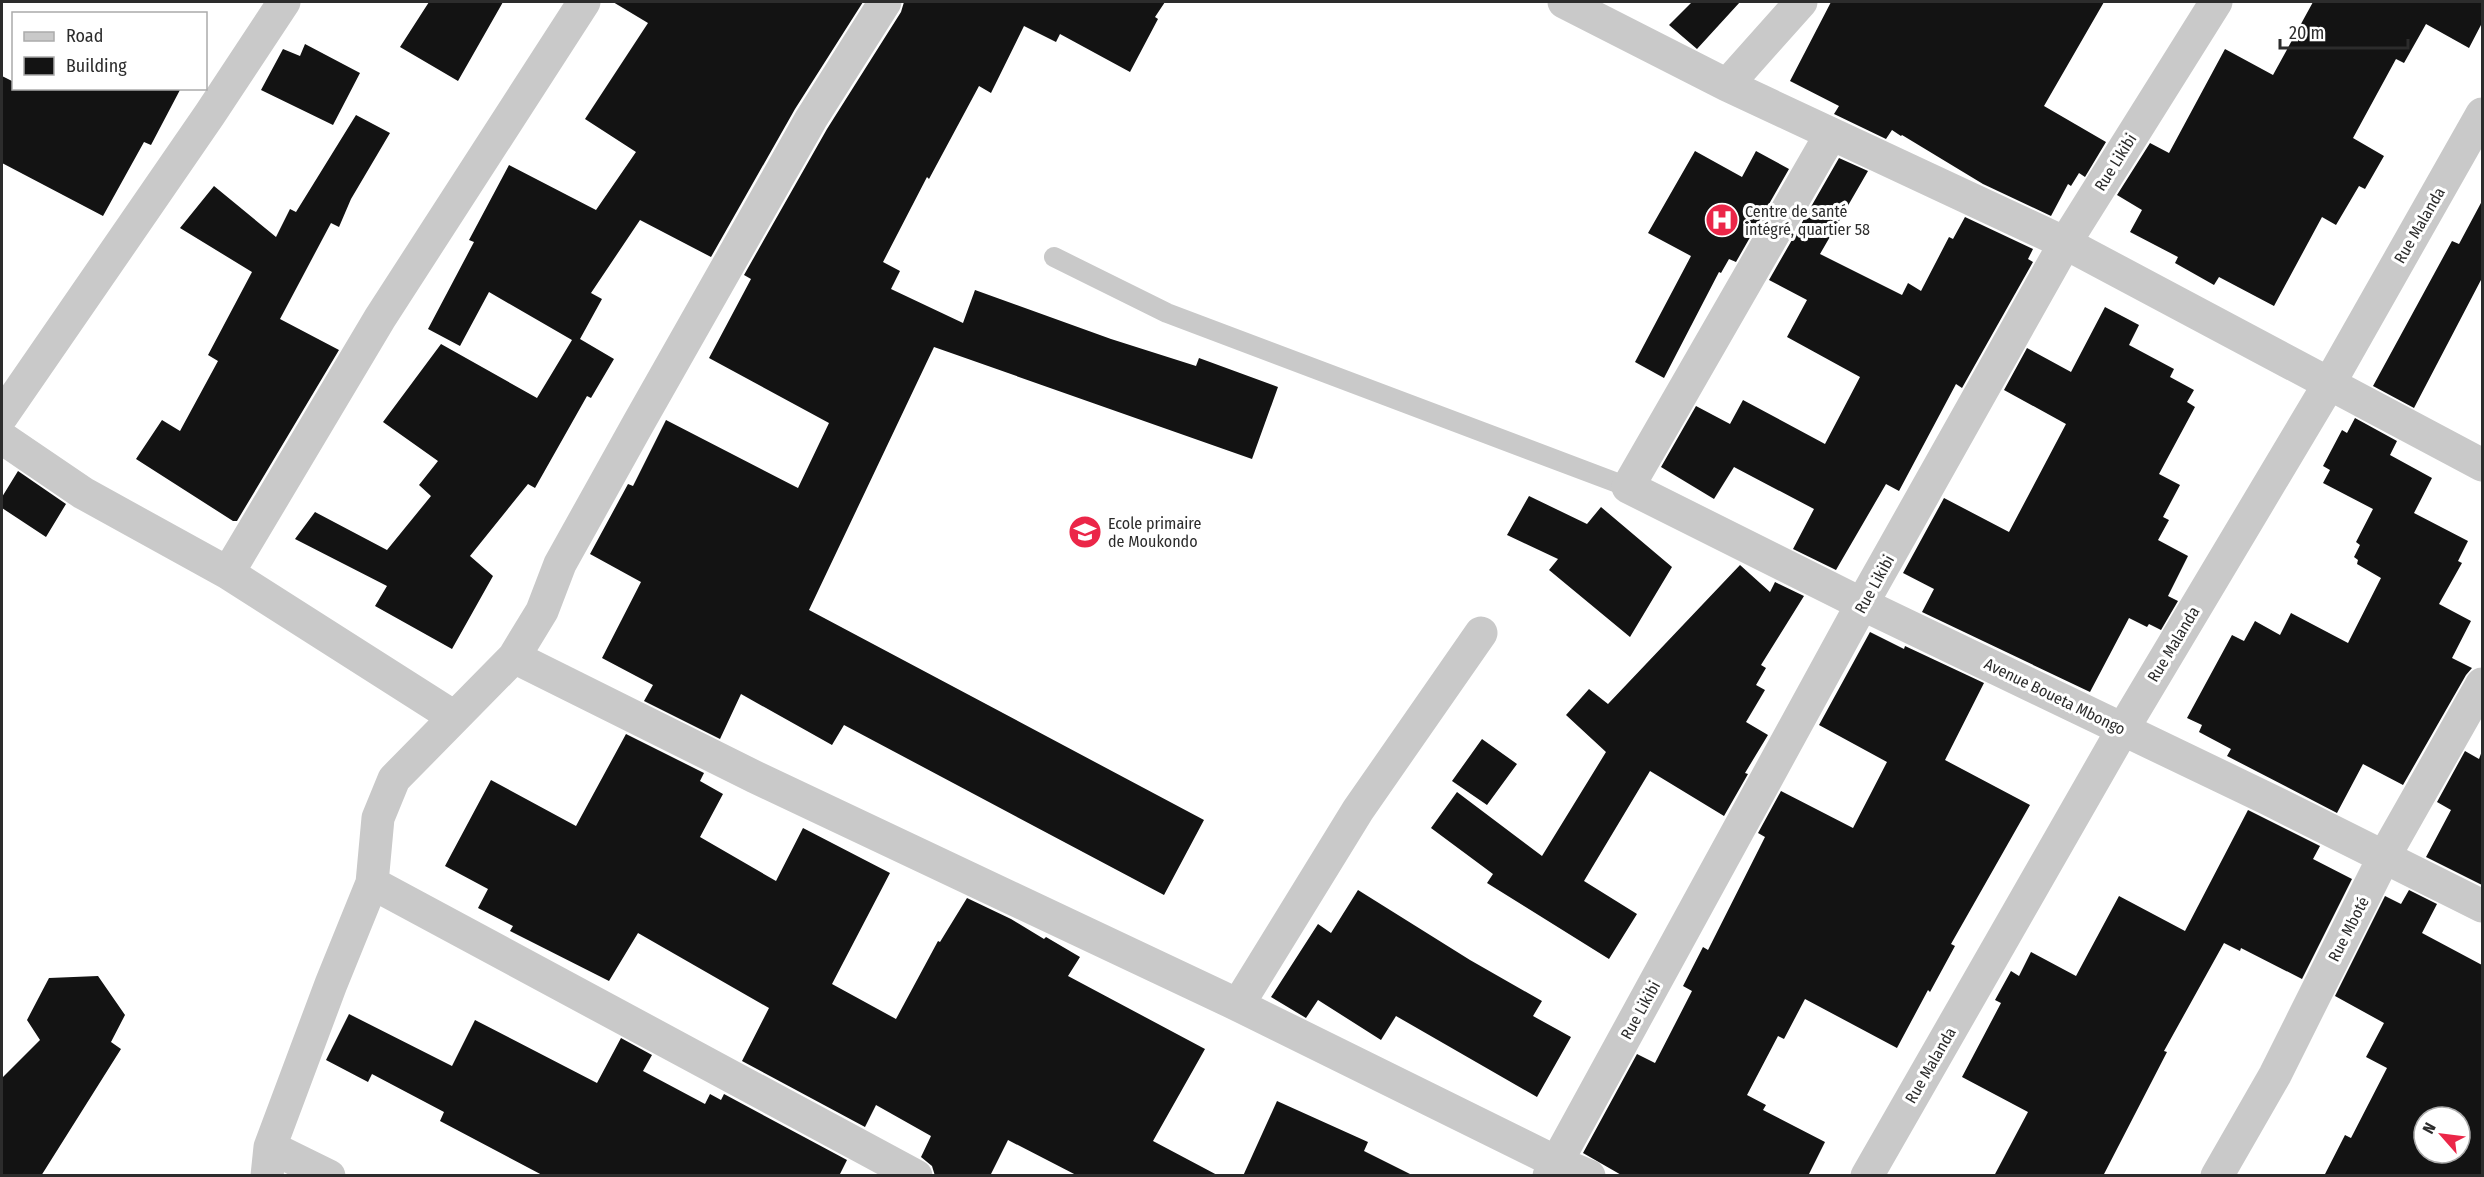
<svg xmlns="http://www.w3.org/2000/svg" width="2484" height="1177" viewBox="0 0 2484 1177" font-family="'Fira Sans Condensed',sans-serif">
<rect width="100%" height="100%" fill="#fff"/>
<!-- building -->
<path fill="#131313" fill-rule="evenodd" d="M429 2H503L458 81 400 47Z
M613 2H863L795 109 711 257 640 220 591 293 602 299 580 339 614 359 591 398 587 396 535 488 528 484 470 556 493 576 452 649 375 606 387 586 295 539 315 512 387 550 431 496 419 485 438 461 383 422 441 344 537 398 572 340 489 292 460 346 428 329 474 242 469 240 509 165 596 210 636 152 585 119 648 23Z
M904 2H1165L1155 17 1158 19 1130 72 1060 34 1056 42 1024 26 991 93 979 86 929 179 927 177 883 262 900 271 891 289 963 323 975 290 1111 339 1196 366 1199 358 1278 387 1252 459 934 347 809 610 1204 820 1164 895 844 725 832 745 741 694 720 739 644 701 653 685 602 658 641 582 590 554 628 484 633 486 666 420 798 488 829 423 709 358 751 279 744 275 827 129 901 12Z
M1692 2H1740L1697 49 1669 25Z
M1831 2H2104L2044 106 2106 142 2085 177 2079 173 2071 186 2068 184 2051 216 1983 184 1902 135 1901 136 1892 130 1886 139 1834 114 1839 106 1790 81Z
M2313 2H2482V23L2469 48 2426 24 2404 63 2396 59 2353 138 2384 156 2365 189 2359 186 2336 225 2322 217 2274 306 2219 277 2214 285 2175 263 2178 257 2130 232 2142 210 2117 195 2150 143 2169 153 2225 49 2273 75Z
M305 44 360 73 333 125 261 90 283 49 300 56Z
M2 76 14 82V88H181L151 145 144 142 103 216 2 163Z
M356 115 390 133 351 199 339 227 331 223 280 319 339 350 237 521H233L136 459 162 420 180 431 218 361 208 355 252 272 180 228 214 186 276 237 290 209 296 212Z
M1695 151 1742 177 1756 151 1789 169 1736 262 1729 259 1721 273 1719 272 1664 378 1635 362 1691 256 1648 233Z
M1839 158 1868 171 1820 254 1902 295 1908 283 1921 291 1949 237 1953 239 1965 217 2033 249 2028 259 2033 262 1962 388 1956 384 1899 491 1886 484 1836 570 1793 549 1814 509 1734 467 1714 499 1661 467 1696 406 1730 424 1743 400 1825 444 1860 377 1787 337 1807 300 1769 280Z
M2482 201V278L2414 408 2373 386 2452 241 2459 244Z
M2105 307 2139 325 2129 345 2174 369 2170 377 2194 390 2187 402 2195 407 2159 474 2180 485 2163 517 2169 520 2158 540 2188 556 2168 596 2178 601 2161 630 2149 624 2147 627 2129 618 2090 692 1922 612 1934 589 1903 573 1944 498 2009 532 2066 424 2004 390 2027 348 2071 372Z
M2355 418 2397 441 2390 455 2432 478 2414 513 2468 541 2458 561 2462 563 2439 604 2471 621 2452 658 2472 668 2466 675 2403 785 2363 764 2337 813 2227 756 2231 749 2199 732 2202 725 2187 718 2232 635 2244 641 2255 621 2280 635 2291 613 2348 643 2381 578 2357 564 2358 560 2354 557 2360 545 2356 542 2373 509 2323 483 2330 470 2323 466 2342 430 2347 433Z
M18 471 66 504 46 537 2 508V497Z
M1529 496 1587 524 1601 507 1672 567 1630 637 1549 570 1558 559 1507 535Z
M1740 565 1770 592 1775 582 1804 596 1761 665 1766 668 1756 685 1765 690 1746 722 1768 735 1745 773 1748 774 1724 816 1650 771 1584 881 1637 914 1609 959 1487 883 1493 874 1431 828 1457 792 1542 856 1606 752 1566 715 1589 689 1608 704Z
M1870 632 1904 649 1905 646 1984 683 1945 760 2030 805 1951 944 1955 946 1930 992 1928 990 1897 1048 1805 999 1784 1039 1778 1036 1747 1095 1766 1105 1763 1110 1825 1142 1808 1176H1623L1583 1153 1637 1054 1655 1063 1692 991 1683 986 1703 947 1708 950 1765 837 1758 833 1781 791 1853 828 1887 762 1819 725Z
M626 734 704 773 700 781 723 794 700 837 776 881 803 828 890 873 832 984 896 1019 938 941 940 942 967 898 1011 919 1044 939 1046 937 1080 957 1068 976 1205 1049 1153 1141 1219 1176H1078L1008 1140 990 1176H935L932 1166 921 1157 931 1136 876 1105 865 1127 742 1061 769 1008 638 933 609 981 510 931 513 926 478 908 488 889 445 866 491 780 576 826Z
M1482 739 1517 764 1487 805 1452 781Z
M2465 751 2479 759 2482 751V885L2426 857 2451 810 2437 802Z
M2248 810 2320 846 2313 859 2352 879 2302 979 2241 948 2240 951 2224 943 2164 1051 2167 1052 2103 1176H1994L2028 1112 1962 1077 2001 1003 1995 1000 2011 971 2019 976 2031 952 2076 976 2119 896 2185 931Z
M1358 890 1470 960 1542 1001 1533 1016 1571 1037 1537 1097 1396 1016 1381 1040 1318 1000 1306 1018 1271 997 1318 924 1331 933Z
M2409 890 2437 904 2422 933 2482 965V1176H2324L2345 1135 2351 1138 2387 1068 2366 1057 2384 1023 2335 996 2385 896 2401 904ZM2424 1117H2460V1153H2424Z
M98 976 125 1015 111 1042 121 1049 41 1176H2V1078L40 1040 27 1020 49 978Z
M349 1014 452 1066 475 1020 597 1083 621 1038 652 1055 643 1071 705 1104 710 1094 721 1100 724 1094 847 1160 839 1176H544L440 1121 444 1112 372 1074 368 1082 326 1060Z
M1277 1101 1368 1142 1364 1151 1414 1176H1243Z"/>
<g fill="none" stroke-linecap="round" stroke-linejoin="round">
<!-- lane -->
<path stroke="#c9c9c9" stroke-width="20" d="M1054 257 1167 313 1628 487"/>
<!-- street -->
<path stroke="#c9c9c9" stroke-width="33" d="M1564 2 1727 85 2065 243 2482 465
M1727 85 1801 2
M1831 134 1628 487 1862 604 2268 799 2482 906
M2 416 210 114 284 2
M2 438 83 493 228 573 454 717
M228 573 380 318 584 2
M514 657 755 777 1238 1005 1556 1162 1589 1176
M372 883 916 1176
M1238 1005 1358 810 1481 633
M270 1147 329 1176
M267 1176 270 1147 331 984 372 883 378 818 394 779 514 657 542 611 560 564 638 424 811 119 885 2
M1549 1176 1862 604 2065 243 2216 2
M1867 1176 2123 729 2329 384 2482 114
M2217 1176 2275 1075 2384 857 2482 684"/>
</g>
<!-- icons -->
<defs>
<symbol id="hospital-disc" viewBox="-11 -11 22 22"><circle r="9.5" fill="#eb2648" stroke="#fff"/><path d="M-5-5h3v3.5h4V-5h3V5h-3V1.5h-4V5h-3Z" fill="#fff"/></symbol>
<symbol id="school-disc" viewBox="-11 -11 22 22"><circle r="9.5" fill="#eb2648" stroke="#fff"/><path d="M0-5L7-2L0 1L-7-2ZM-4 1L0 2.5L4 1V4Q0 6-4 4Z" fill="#fff"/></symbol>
</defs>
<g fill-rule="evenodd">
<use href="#hospital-disc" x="1703" y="201" width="38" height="38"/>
<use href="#school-disc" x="1066" y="513" width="38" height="38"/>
</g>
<g text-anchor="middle" stroke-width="6" stroke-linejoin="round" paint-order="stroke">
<!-- street labels -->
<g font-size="16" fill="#2c2c2c" stroke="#fff">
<text transform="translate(2115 162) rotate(-58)" y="6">Rue Likibi</text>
<text transform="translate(2419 225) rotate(-60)" y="6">Rue Malanda</text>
<text transform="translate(1874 584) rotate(-61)" y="6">Rue Likibi</text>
<text transform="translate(2173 644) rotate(-59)" y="6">Rue Malanda</text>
<text transform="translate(2055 696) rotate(26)" y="6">Avenue Boueta Mbongo</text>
<text transform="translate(2348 929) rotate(-63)" y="6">Rue Mboté</text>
<text transform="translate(1640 1010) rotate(-61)" y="6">Rue Likibi</text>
<text transform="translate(1930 1065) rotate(-60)" y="6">Rue Malanda</text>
</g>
<!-- poi labels -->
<g font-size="16" fill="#2c2c2c" stroke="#fff" text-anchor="start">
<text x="1745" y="217">Centre de santé<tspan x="1745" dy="18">intégré, quartier 58</tspan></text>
<text x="1108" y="529">Ecole primaire<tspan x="1108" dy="18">de Moukondo</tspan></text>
</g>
</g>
<!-- border -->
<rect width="2484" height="1177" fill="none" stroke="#2c2c2c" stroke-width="6"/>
<!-- legend -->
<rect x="12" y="12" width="195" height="78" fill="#ffffff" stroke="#ababab" stroke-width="1.5"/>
<rect x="24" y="32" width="30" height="9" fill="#c9c9c9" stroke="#ababab" stroke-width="1.5"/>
<text x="66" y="42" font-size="18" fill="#2c2c2c">Road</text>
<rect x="24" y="57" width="30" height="18" fill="#131313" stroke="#ababab" stroke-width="1.5"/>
<text x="66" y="72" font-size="18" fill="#2c2c2c">Building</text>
<!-- north arrow -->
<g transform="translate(2442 1135) rotate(298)"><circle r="28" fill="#ffffff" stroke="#ababab" stroke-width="1.5"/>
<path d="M0-4.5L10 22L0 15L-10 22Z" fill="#eb2648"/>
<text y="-9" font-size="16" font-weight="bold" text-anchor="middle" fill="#2c2c2c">N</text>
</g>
<!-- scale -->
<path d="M2280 39v9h128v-9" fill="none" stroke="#2c2c2c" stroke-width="3"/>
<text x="2289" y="39" font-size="18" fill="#2c2c2c" stroke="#ffffff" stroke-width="4.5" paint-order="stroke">20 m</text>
</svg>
